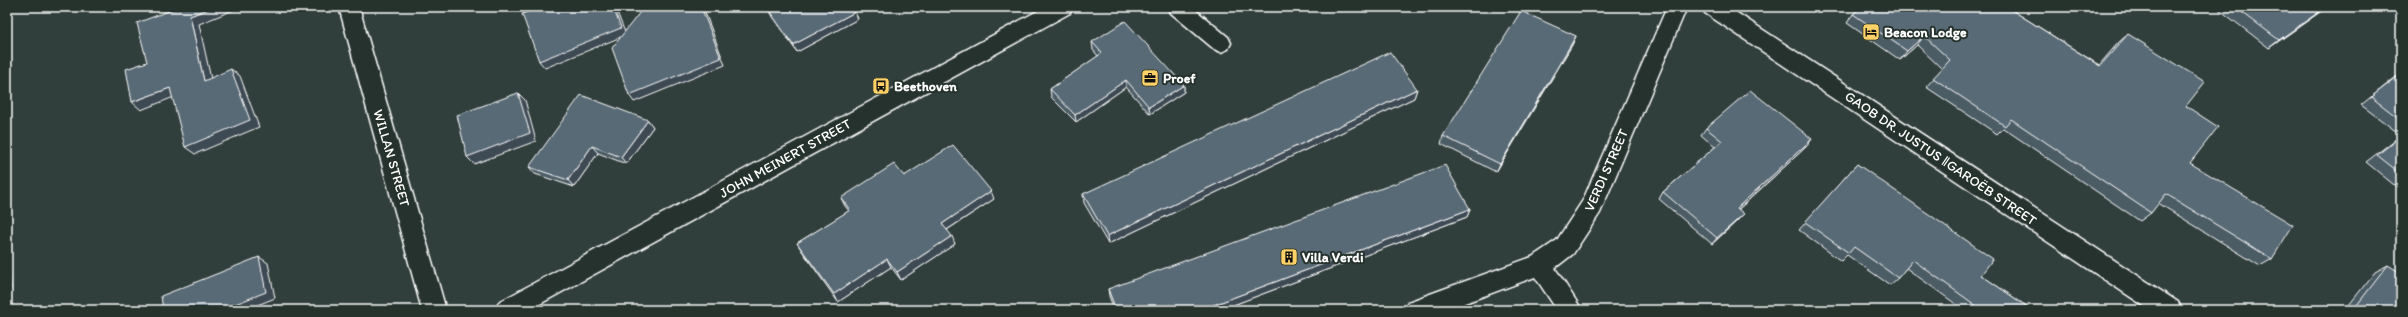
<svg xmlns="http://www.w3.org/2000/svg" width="2408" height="317" viewBox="0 0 2408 317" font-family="Itim,sans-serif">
<rect width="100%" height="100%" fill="#303e3c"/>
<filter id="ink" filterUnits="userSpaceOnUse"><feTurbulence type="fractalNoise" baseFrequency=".025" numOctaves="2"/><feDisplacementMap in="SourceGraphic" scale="8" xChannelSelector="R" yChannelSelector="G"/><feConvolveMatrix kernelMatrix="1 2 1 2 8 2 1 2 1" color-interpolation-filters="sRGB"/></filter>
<g filter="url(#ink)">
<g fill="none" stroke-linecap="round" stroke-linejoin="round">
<defs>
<path id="minor" d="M339 7H359L446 310H422Z
M1045 7H1073L1070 13 529 310H495L499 302Z
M1168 7H1192L1228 37 1231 43 1228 49 1221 52 1214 49 1171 13Z
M1667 7H1687L1600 213 1573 254 1555 268 1582 310H1557L1535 277 1446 310H1404L1408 302 1532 257 1557 240 1583 200Z
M1702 7H1728L2178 302 2182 310H2150L1705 13Z"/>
</defs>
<!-- minor casing -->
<use href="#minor" stroke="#fff" stroke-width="3"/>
<!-- minor -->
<use href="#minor" fill="#26332d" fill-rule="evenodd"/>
</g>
<!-- wall -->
<path fill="#4c5b65" stroke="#fff" d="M1852 7H2007L2099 65 2118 43 2128 34 2186 106 2190 163 2272 259 2260 266 2158 203 2151 213 2140 221 2003 128 1997 134 1926 87 1942 69 1917 45 1900 60 1847 23 1853 14 1857 10Z
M2216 7H2327L2269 48Z
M768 9 855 12 858 19 797 52 772 17Z
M1576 36 1572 45 1496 172 1441 144 1443 136Z
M1092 42 1184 85V92L1150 114 1126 87 1076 122 1051 97 1050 89 1098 56 1093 50Z
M2401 73V187L2399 189 2366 162 2401 135 2361 105Z
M1417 89 1414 98 1108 244 1084 203 1083 194Z
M648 120 653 127 626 164 598 153 574 187 535 174 529 167Z
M1706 128 1807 146 1739 209 1738 220 1712 244 1659 199 1663 192 1715 147 1701 135Z
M1857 164 1981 275 2032 310H1964L1906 268 1898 278 1890 285 1847 255 1841 261 1799 230Z
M904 176 994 199 947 230 955 244 901 280 891 267 838 302 802 251 797 243 849 211 845 206 841 198Z
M1470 209 1467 217 1220 310H1114L1109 296 1108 289Z
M2388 265 2401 310H2345L2375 272Z"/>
<!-- shaded-wall -->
<path fill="#3e4a53" stroke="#fff" d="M213 7H241L199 24 213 88 204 81 190 16Z
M613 7H615L626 35 545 68 539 61Z
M701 7H703L725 65 634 102 629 95Z
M2326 7H2327L2269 48 2279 40Z
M855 12 858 19 797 52 793 45Z
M1576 36 1572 45 1496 172 1500 164Z
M1924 36 1917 45 1900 60 1907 51Z
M231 69 240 76 259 127 195 154 185 147Z
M1126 80V87L1076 122 1075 115Z
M1184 85V92L1150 114 1149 107Z
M170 88 179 95 141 110 132 102Z
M1417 89 1414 98 1108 244 1107 236Z
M518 93 525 100 536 141 474 164 467 157Z
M648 120 653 127 626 164 621 157Z
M1812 139 1807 146 1732 215 1737 208Z
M592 146 598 153 574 187 568 180Z
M991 191 994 199 945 231 942 224Z
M1470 209 1467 217 1220 310H1200Z
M1744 214 1738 220 1712 244 1717 238Z
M952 236 955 244 901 280 897 272Z
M7 255 11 289 7 291Z
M259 257 268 263 275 298 245 310H220Z
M887 259 891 267 838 302 834 294Z"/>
<!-- building -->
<path fill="#586a76" stroke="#fff" d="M179 7H213L190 16 204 81 231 69 250 120 185 147 170 88 132 102 126 69 147 62 137 23Z
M541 7H613L621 28 539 61 522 14Z
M644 7H701L721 58 629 95 612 48Z
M772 7H851L855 12 793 45 768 9Z
M1861 7H2007L2100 66 2128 34 2205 82 2186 106 2218 127 2190 163 2293 225 2272 259 2166 194 2151 213 2011 119 2005 126 1933 78 1950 60 1924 36 1907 51 1853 14Z
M2235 7H2326L2279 40Z
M1521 11 1576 36 1500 164 1443 136Z
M1125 21 1184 85 1149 107 1126 80 1075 115 1050 89 1102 53 1092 42Z
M1390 52 1417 89 1107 236 1083 194Z
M2401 74V120L2371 97Z
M1750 90 1812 139 1737 208 1744 214 1717 238 1663 192 1722 141 1706 128Z
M518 93 530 133 467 157 457 115Z
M581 95 648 120 621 157 592 146 568 180 529 167Z
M2401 136V174L2377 155Z
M953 145 991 191 942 224 952 236 897 272 887 259 834 294 797 243 850 210 841 198 894 164 904 176Z
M1857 164 1993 259 1981 275 2032 310H1982L1913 260 1898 278 1854 247 1849 253 1805 222Z
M1445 165 1470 209 1200 310H1116L1108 289Z
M259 257 266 292 220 310H163L161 296Z
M2388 265 2401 273V310H2353Z"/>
</g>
<!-- icons -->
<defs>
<symbol id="hotel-square" viewBox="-11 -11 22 22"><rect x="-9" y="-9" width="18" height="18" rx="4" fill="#ffd166" stroke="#26332d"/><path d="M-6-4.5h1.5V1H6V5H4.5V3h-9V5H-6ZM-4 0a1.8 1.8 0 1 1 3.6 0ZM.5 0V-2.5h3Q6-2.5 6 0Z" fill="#111"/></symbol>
<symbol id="office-square" viewBox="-11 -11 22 22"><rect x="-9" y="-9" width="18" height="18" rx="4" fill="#ffd166" stroke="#26332d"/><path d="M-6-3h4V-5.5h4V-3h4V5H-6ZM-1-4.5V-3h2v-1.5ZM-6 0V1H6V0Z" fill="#111"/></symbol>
<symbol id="bus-square" viewBox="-11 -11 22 22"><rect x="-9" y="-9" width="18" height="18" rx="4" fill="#ffd166" stroke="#26332d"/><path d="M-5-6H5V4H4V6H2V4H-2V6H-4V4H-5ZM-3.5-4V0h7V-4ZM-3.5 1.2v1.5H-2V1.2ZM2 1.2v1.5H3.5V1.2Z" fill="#111"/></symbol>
<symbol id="building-square" viewBox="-11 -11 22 22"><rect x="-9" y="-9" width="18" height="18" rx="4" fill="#ffd166" stroke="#26332d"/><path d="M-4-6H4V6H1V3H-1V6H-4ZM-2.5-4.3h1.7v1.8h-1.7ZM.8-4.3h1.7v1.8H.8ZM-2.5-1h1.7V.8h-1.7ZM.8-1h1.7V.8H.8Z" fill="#111"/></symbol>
</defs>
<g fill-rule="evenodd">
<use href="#hotel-square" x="1861" y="22" width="20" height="20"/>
<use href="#office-square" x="1140" y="68" width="20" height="20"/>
<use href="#bus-square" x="871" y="76" width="20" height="20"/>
<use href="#building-square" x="1279" y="247" width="20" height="20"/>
</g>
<g text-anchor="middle" stroke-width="4" stroke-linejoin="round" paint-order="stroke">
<!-- poi labels -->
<g font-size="14" font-weight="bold" fill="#fff" stroke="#26332d" text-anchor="start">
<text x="1884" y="37">Beacon Lodge</text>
<text x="1163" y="83">Proef</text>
<text x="894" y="91">Beethoven</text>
<text x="1302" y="262">Villa Verdi</text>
</g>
<!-- street labels -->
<g font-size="14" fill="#fff" stroke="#26332d">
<text transform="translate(392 158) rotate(74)" y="5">WILLAN STREET</text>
<text transform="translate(785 158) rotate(-29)" y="5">JOHN MEINERT STREET</text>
<text transform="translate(1941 158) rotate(34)" y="5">GAOB DR. JUSTUS ǁGAROËB STREET</text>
<text transform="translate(1606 170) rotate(-66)" y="5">VERDI STREET</text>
</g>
</g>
<!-- margin -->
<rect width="2408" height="317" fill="none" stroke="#26332d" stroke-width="24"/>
<rect x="12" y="12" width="2384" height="293" fill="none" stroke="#fff" stroke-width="1.5" filter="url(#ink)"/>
</svg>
